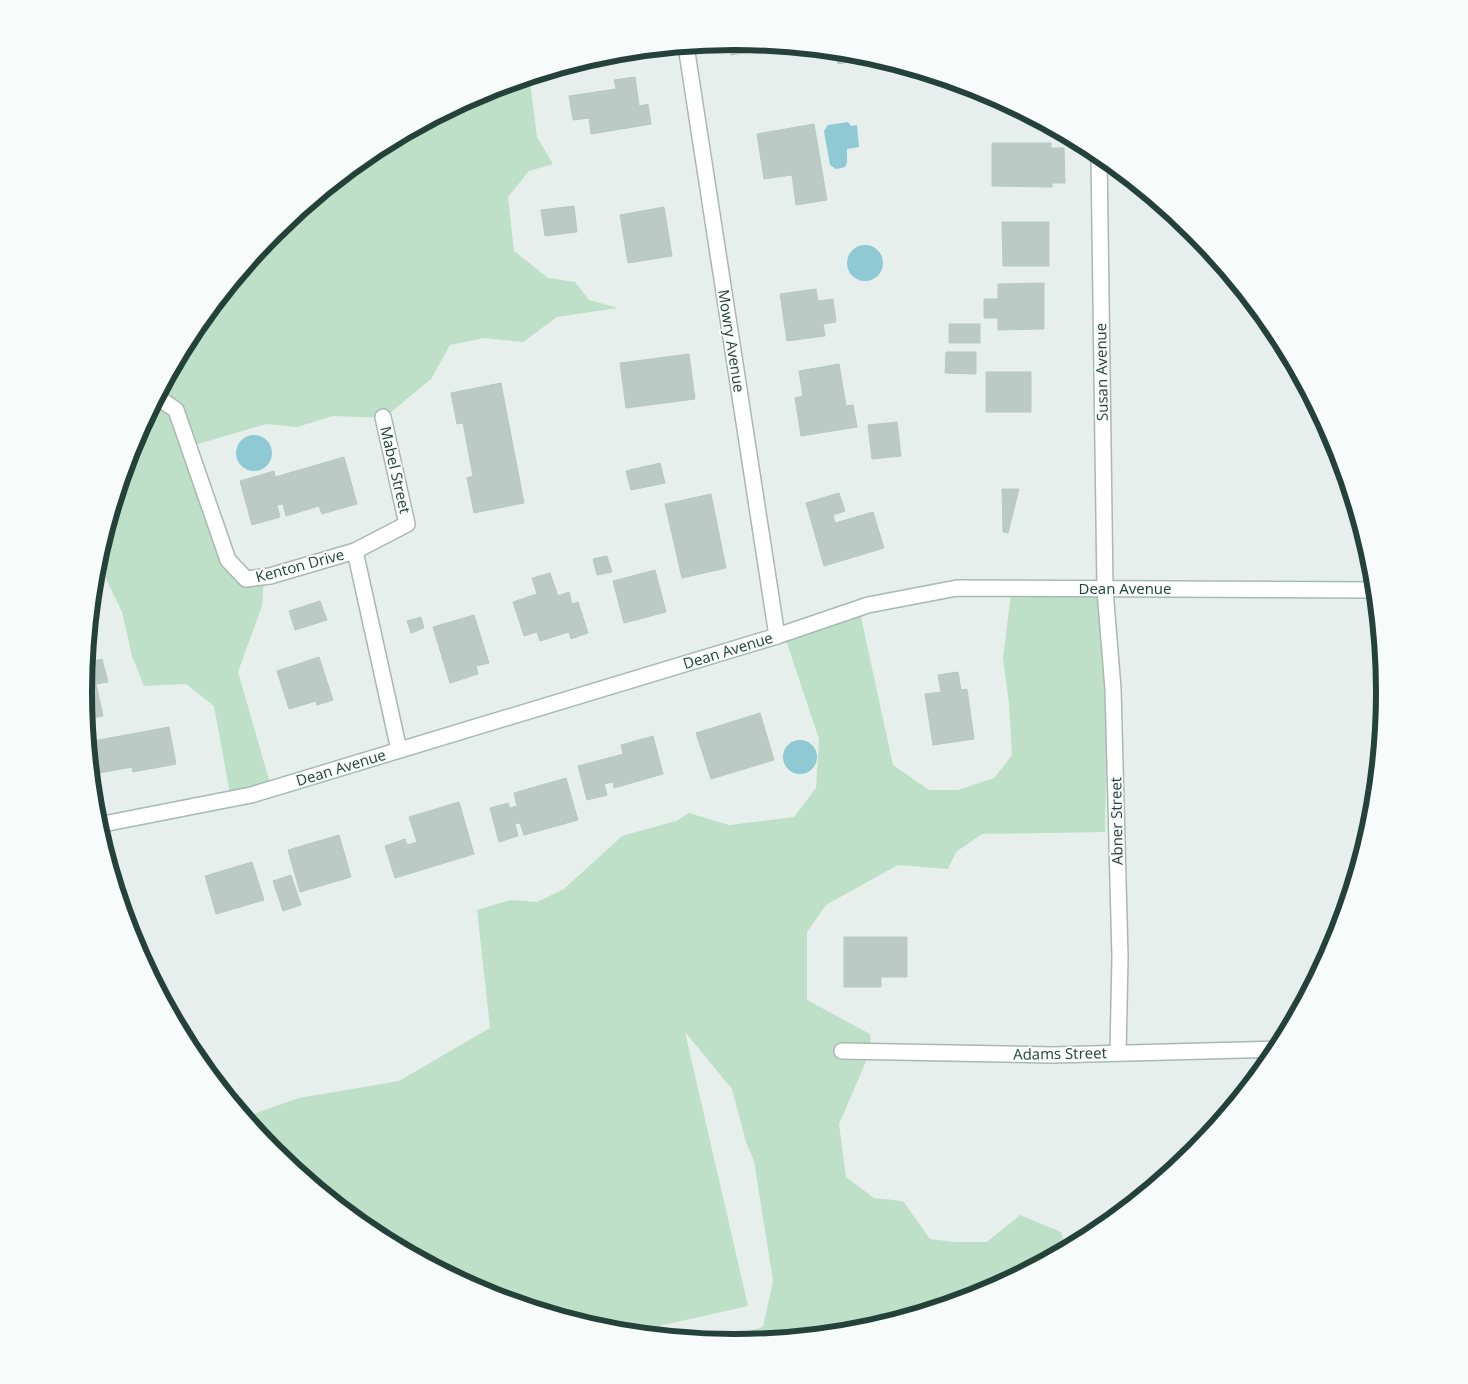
<svg xmlns="http://www.w3.org/2000/svg" width="1468" height="1384" viewBox="0 0 1468 1384" font-family="'Open Sans',sans-serif">
<rect width="100%" height="100%" fill="#e6efeb"/>
<!-- green -->
<path fill="#bfe0c8" d="M536 75 530 81 537 137 553 164 529 171 508 197 514 251 548 278 575 282 589 300 618 308 557 317 523 342 484 338 450 345 431 379 384 418 333 416 297 427 266 424 188 447 193 466 229 572 238 577 264 576 262 606 238 672 272 790 231 799 214 706 186 684 144 686 132 656 122 612 97 560 133 443 193 330 274 232 373 151 485 91Z
M1109 591 1105 832 982 834 956 852 948 869 898 865 826 905 807 932V1000L870 1034 871 1050 839 1124 846 1177 874 1198 903 1201 930 1239 955 1242H987L1020 1215 1061 1232 1067 1249 983 1293 861 1330 734 1343 712 1341 763 1327 773 1281 754 1161 746 1142 732 1089 685 1032 748 1306 659 1326 687 1338 607 1330 485 1293 372 1233 274 1152 245 1117 299 1098 399 1081 490 1028 477 910 510 900 537 902 564 889 622 836 676 821 689 813 729 825 794 817 816 788 819 739 786 640 854 614 861 617 893 765 929 790H958L994 778 1012 755 1009 704 1003 658 1011 594Z"/>
<!-- water -->
<path fill="#8ec9d4" d="M848 122 851 126 857 125 859 147 847 149V162L845 167 836 169 830 165 824 131 828 125Z
M847 263a18 18 0 1 1 36 0a18 18 0 1 1-36 0Z
M236 453a18 18 0 1 1 36 0a18 18 0 1 1-36 0Z
M783 757a17 17 0 1 1 34 0a17 17 0 1 1-34 0Z"/>
<!-- building -->
<path fill="#bbcac4" stroke="#b8c9c2" d="M734 41 783 46V47L731 55 729 42Z
M836 51 861 54 869 56 870 58 838 64Z
M635 77 639 106 648 104 651 124 591 134 589 118 573 120 569 96 616 89 614 80Z
M814 124 827 200 796 205 792 175 764 179 757 134Z
M992 143H1051V148H1064L1065 183H1052V187L992 186Z
M574 206 577 232 545 236 541 210Z
M664 207 672 256 628 263 620 215Z
M1002 222H1049V266H1003Z
M1044 283V329L998 330V318H984V299H998V284Z
M816 289 818 301 833 299 836 322 823 324 825 336 787 341 780 294Z
M949 324H980V343H949Z
M946 352H976V374L945 373Z
M689 354 695 399 626 408 620 363Z
M839 364 846 406 853 405 857 427 801 436 795 398 803 396 799 371Z
M986 372H1031V412H986Z
M501 383 524 503 474 513 467 478 473 476 463 423 457 424 451 393Z
M897 422 901 456 872 459 868 425Z
M344 457 357 504 322 514 319 506 286 516 283 504 277 505 280 517 252 525 240 481 274 471 275 477Z
M660 463 665 483 631 490 626 471Z
M1002 489H1019L1008 533 1003 532Z
M839 493 845 511 833 515 835 523 873 512 884 548 824 566 806 503Z
M711 494 726 568 682 578 665 504Z
M607 556 612 572 597 575 593 559Z
M655 570 666 612 624 623 613 581Z
M550 573 558 596 569 592 572 604 578 602 588 633 571 639 569 632 540 641 537 632 524 636 513 602 537 594 532 578Z
M320 601 327 620 295 630 289 611Z
M474 615 489 663 476 666 478 674 450 683 433 627Z
M421 617 424 628 411 633 407 621Z
M88 648 90 662 102 659 108 682 96 684 103 716 86 719 83 692Z
M319 657 333 700 317 705 316 701 289 709 277 671Z
M958 672 961 690 967 689 974 739 933 745 925 694 941 692 938 675Z
M760 713 774 760 711 779 696 733Z
M169 727 176 764 133 772 132 767 99 773 97 766 91 768 88 742Z
M653 736 663 774 614 788 613 782 604 784 607 795 587 800 578 766 623 754 621 745Z
M566 778 578 820 524 835 520 823 515 824 518 836 499 842 490 808 508 803 510 808 517 806 514 793Z
M459 802 474 854 395 878 385 846 405 839 407 845 417 842 409 817Z
M339 835 351 877 300 892 288 850Z
M252 862 264 900 216 914 205 876Z
M291 875 301 905 283 911 273 881Z
M844 937H907V977H881V987H844Z"/>
<g fill="none" stroke-linecap="round" stroke-linejoin="round">
<defs>
<path id="street" d="M686 46 777 636
M1099 154 1105 590 1113 689 1120 957 1118 1053
M156 400 160 399 176 410 228 560 246 579 270 576 355 551 407 524 383 417
M355 551 399 750
M842 1051 1052 1055 1277 1049"/>
<path id="secondary" d="M98 825 251 795 777 636 868 605 957 588 1375 590"/>
</defs>
<!-- street casing -->
<use href="#street" stroke="#a8b8b2" stroke-width="18"/>
<!-- secondary casing -->
<use href="#secondary" stroke="#a4bbb3" stroke-width="18"/>
<!-- street -->
<use href="#street" stroke="#fff" stroke-width="15"/>
<!-- secondary -->
<use href="#secondary" stroke="#fff" stroke-width="15"/>
</g>
<g text-anchor="middle" stroke-width="4" stroke-linejoin="round" paint-order="stroke">
<!-- street labels -->
<g font-size="15" fill="#24423a" stroke="#f7fbf9">
<text transform="translate(731 341) rotate(81)" y="5">Mowry Avenue</text>
<text transform="translate(1102 372) rotate(-91)" y="5">Susan Avenue</text>
<text transform="translate(395 470) rotate(77)" y="5">Mabel Street</text>
<text transform="translate(300 566) rotate(-15)" y="5">Kenton Drive</text>
<text x="1125" y="594">Dean Avenue</text>
<text transform="translate(728 651) rotate(-17)" y="5">Dean Avenue</text>
<text transform="translate(341 768) rotate(-17)" y="5">Dean Avenue</text>
<text transform="translate(1117 821) rotate(-91)" y="5">Abner Street</text>
<text transform="translate(1060 1054) rotate(-1)" y="5">Adams Street</text>
</g>
</g>
<!-- crop -->
<path d="M0 0H1468V1384H0ZM92 692a642 642 0 1 1 1284 0a642 642 0 1 1-1284 0Z" fill="#f7fbf9" fill-rule="evenodd"/>
<path fill="none" stroke="#24423a" stroke-width="6" d="M92 692a642 642 0 1 1 1284 0a642 642 0 1 1-1284 0Z"/>
</svg>
